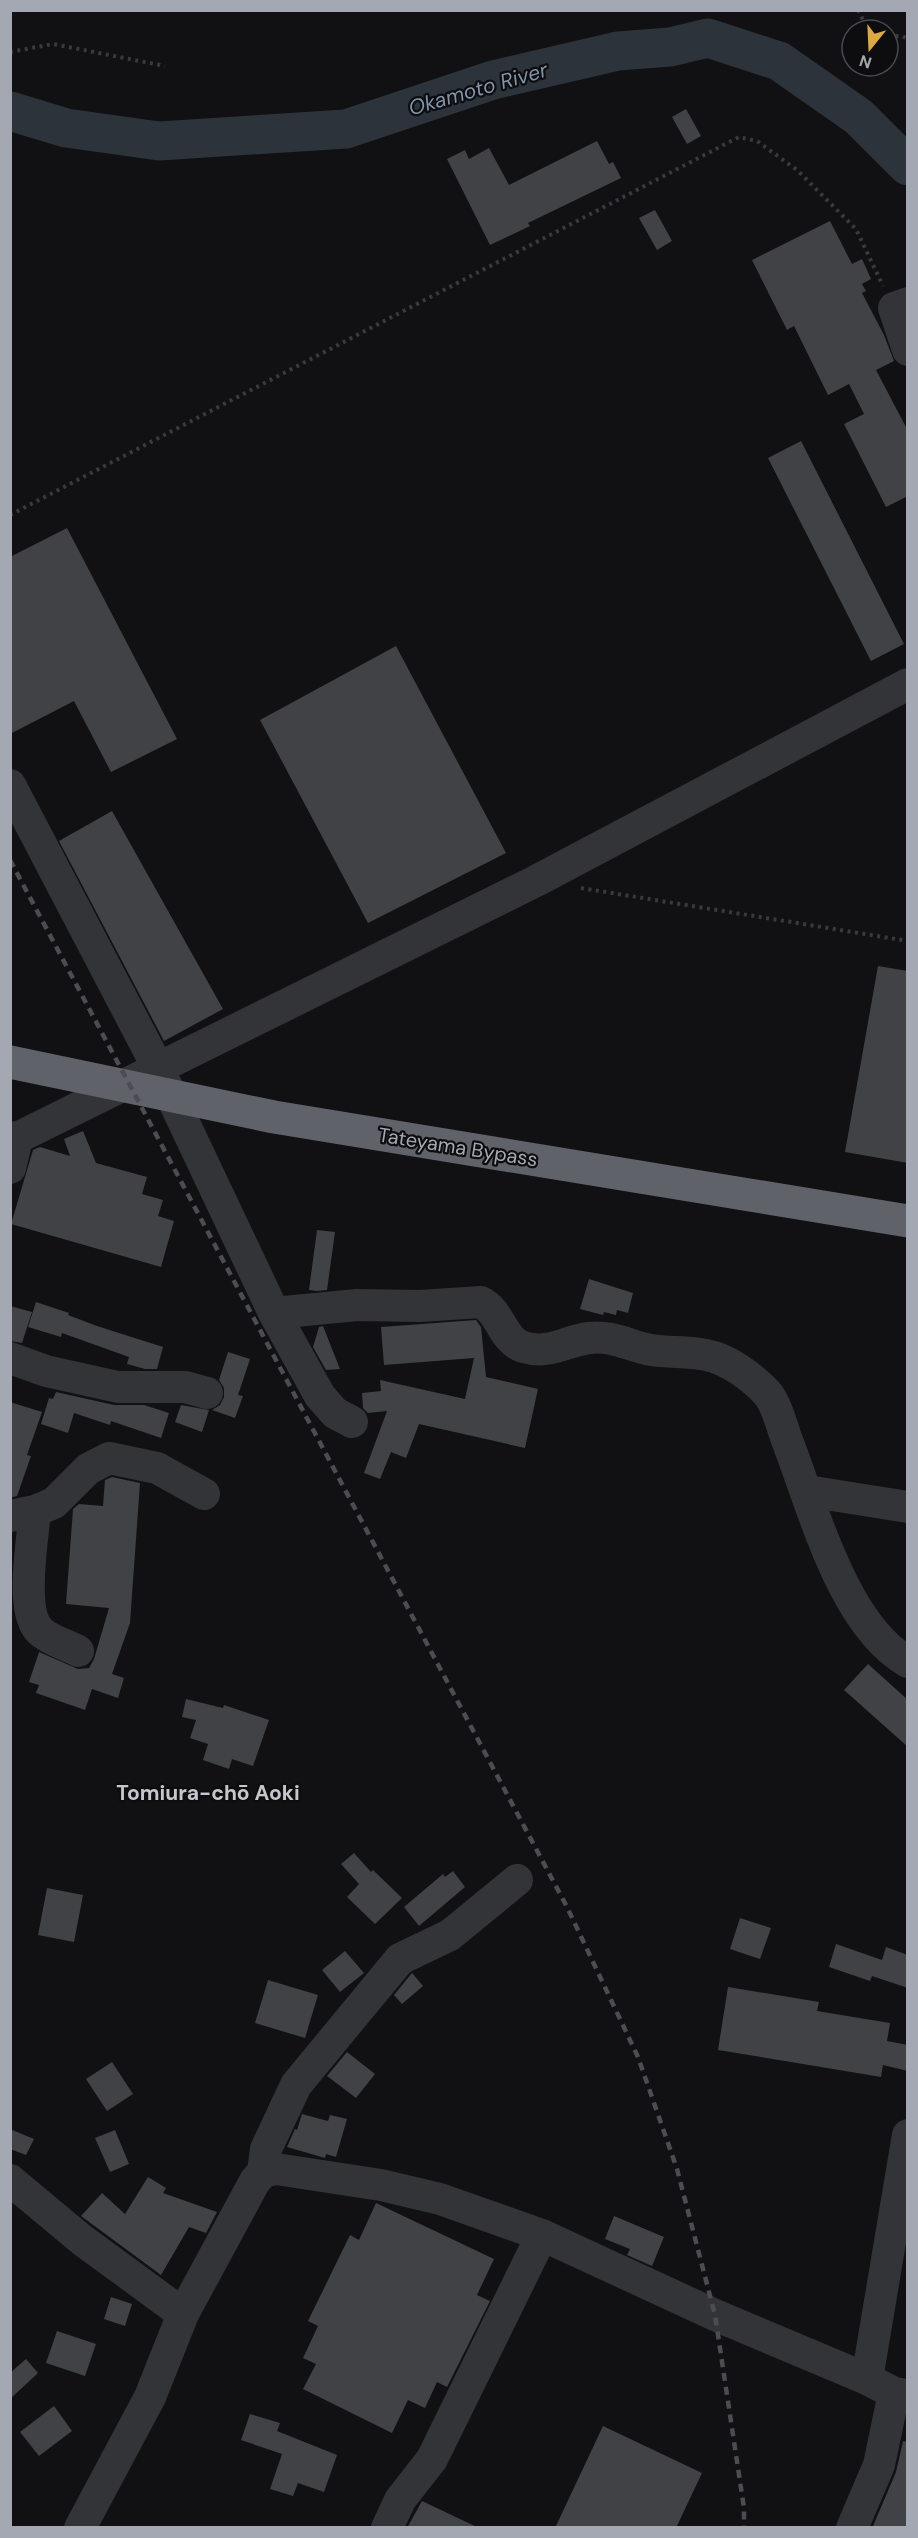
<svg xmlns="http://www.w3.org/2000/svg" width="918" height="2538" viewBox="0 0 918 2538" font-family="'DM Sans',sans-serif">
<rect width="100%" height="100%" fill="#111113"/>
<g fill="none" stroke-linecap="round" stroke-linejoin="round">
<!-- river -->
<path stroke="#2c333a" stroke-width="39" d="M10 111 66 128 159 141 346 129 493 80 618 51 670 47 708 38 779 61 859 117 908 166"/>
</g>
<!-- building -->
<path fill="#414246" d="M686 109 701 136 687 144 672 117Z
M597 141 609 164 613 162 621 178 528 223 530 226 490 245 447 159 465 150 469 159 489 148 509 185Z
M655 210 672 241 657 250 639 218Z
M830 221 852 264 862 259 871 279 862 284 866 291 862 293 884 335 894 361 876 370 908 431V496L886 507 844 424 864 414 849 384 828 395 794 326 787 330 752 260Z
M801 441 904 644 871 661 768 458Z
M67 528 177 739 111 772 74 701 10 734V557Z
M396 646 506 853 368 923 260 720Z
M112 811 223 1009 164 1041 59 841Z
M878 966 908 971V1163L845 1152Z
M83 1131 96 1163 147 1177 142 1194 163 1200 158 1216 174 1221 161 1267 11 1224 33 1150 40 1147 70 1156 64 1139Z
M317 1230 335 1232 327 1290 317 1291 309 1290Z
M589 1279 633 1293 628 1313 617 1310 616 1315 604 1312 603 1315 580 1309Z
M36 1302 69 1313 68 1315 97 1326 163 1347 157 1369H145L127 1364 129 1357 62 1333 61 1337 28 1327Z
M10 1306 32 1312 22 1343 10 1341Z
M476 1320 481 1327 486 1377 538 1389 525 1448 419 1424 406 1458 391 1452 380 1479 364 1473 387 1411 368 1413 363 1408 362 1393 381 1391 380 1380 465 1399 474 1358 384 1365 381 1327Z
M323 1326 340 1369 326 1370 313 1347 319 1327Z
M228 1352 250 1359 238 1395 243 1396 235 1418 212 1410 220 1405 224 1397V1388L219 1380Z
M56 1392 114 1405H144L169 1413 161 1438 111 1421 110 1425 74 1413 68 1433 41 1424 49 1398 53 1399Z
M10 1402 42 1412 27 1455 31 1456 17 1496 10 1498Z
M181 1405 209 1410 202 1432 175 1422Z
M112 1477 140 1483 130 1623 112 1674 124 1678 118 1698 92 1689 85 1710 36 1693 39 1685 29 1682 39 1652 78 1669 89 1668 94 1659 109 1608 66 1604 73 1509 79 1504 103 1506 105 1480Z
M868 1664 908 1700V1747L844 1690Z
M186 1699 223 1708 224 1705 269 1720 253 1766 232 1759 229 1769 203 1760 208 1744 190 1738 196 1720 182 1717Z
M354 1853 371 1872 373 1870 402 1898 375 1924 347 1897 359 1884 341 1864Z
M453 1871 465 1887 419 1926 404 1907 443 1874 445 1877Z
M47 1888 83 1895 74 1942 38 1935Z
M740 1918 771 1928 760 1959 730 1949Z
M836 1944 882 1960 886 1947 908 1955V1988L872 1976 870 1981 829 1967Z
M345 1951 364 1973 340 1992 322 1970Z
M412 1973 423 1986 402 2004 394 1995Z
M268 1980 318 1995 305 2038 255 2023Z
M728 1987 819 2002 817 2011 890 2023 887 2041 908 2045V2071L883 2065 881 2077 718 2050Z
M347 2052 375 2074 356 2098 327 2076Z
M112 2062 133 2094 107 2111 86 2079Z
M302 2114 328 2121 330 2115 347 2119 336 2157 326 2154 325 2158 287 2147 295 2129 297 2130Z
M10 2129 34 2139 26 2155 10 2149Z
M115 2130 129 2164 110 2172 95 2138Z
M148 2177 166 2188 163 2193 217 2212 206 2233 189 2227 161 2275 81 2216 102 2193 125 2214Z
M376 2203 494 2259 477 2295 490 2301 447 2387 437 2382 425 2408 408 2400 392 2433 303 2389 316 2364 303 2358 318 2326 308 2321 350 2235 359 2240Z
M614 2216 664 2237 652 2266 627 2255 630 2249 605 2239Z
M111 2297 132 2304 125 2326 104 2319Z
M57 2331 96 2344 85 2376 46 2363Z
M26 2359 38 2373 10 2399V2373Z
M54 2406 72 2431 39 2456 20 2432Z
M250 2414 280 2423 277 2431 337 2455 324 2492 298 2483 293 2496 270 2489 282 2454 241 2440Z
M603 2426 702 2473 676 2528H555Z
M903 2441 908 2442V2528L873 2526 896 2472Z
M422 2501 479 2528H407Z"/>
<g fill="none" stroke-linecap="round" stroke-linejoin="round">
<!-- path -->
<path stroke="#393a3e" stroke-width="4" stroke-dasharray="3 4.5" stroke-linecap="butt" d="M858 10 867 28 871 30
M888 36H902L908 39
M10 52 53 44 165 66
M10 515 739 137 757 141 797 170 856 229 883 286
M581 888 908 941"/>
<!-- minor -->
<path stroke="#333437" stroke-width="32" d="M908 303 894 308 908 350
M10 785 158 1068 274 1313 320 1396 335 1413 352 1422
M10 1137 17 1138 536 881 908 684
M10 1168 17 1138
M274 1313 357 1305 420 1306 481 1302C501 1312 502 1340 523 1347 550 1355 565 1341 589 1338 613 1335 629 1346 651 1350 669 1353 688 1351 706 1355 728 1359 752 1377 767 1393 776 1402 783 1430 788 1443 814 1510 843 1625 908 1662
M10 1358 46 1371 118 1387H185L207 1393
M807 1491 908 1507
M35 1511C33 1538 19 1611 40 1631 49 1640 67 1645 78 1651
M10 1516 35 1511 54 1503 88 1469 109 1458 157 1468 204 1494
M263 2172 276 2169 381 2185 440 2199 542 2235 715 2315 867 2379 894 2393 908 2395
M10 2180 82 2240 183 2314
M867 2379 908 2135
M80 2528 150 2397 183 2314 255 2181 263 2172 266 2149 296 2085 400 1959 450 1935 517 1880
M387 2528 400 2500 432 2459 542 2235
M852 2528 879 2465 894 2393"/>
<!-- highway -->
<path stroke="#5f6268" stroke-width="33" d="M10 1062 274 1117 908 1221"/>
<!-- rail -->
<path stroke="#4c4d52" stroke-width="4.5" stroke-dasharray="8 6" stroke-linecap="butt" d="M10 860 567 1907 638 2057 677 2169 715 2315 744 2508V2528"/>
</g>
<g text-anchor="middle" stroke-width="4.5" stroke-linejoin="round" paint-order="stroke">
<!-- street labels -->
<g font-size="20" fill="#a4a8b2" stroke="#0d0c0e">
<text transform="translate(458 1147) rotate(9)" y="7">Tateyama Bypass</text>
</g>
<!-- water labels -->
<g font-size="21" font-style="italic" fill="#7f95a9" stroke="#0d0c0e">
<text transform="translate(478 89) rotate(-16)" y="7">Okamoto River</text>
</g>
<!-- neighbourhood labels -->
<g font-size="21" font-weight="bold" fill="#c5c7ce" stroke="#0d0c0e">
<text x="208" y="1800">Tomiura-chō Aoki</text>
</g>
</g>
<!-- border -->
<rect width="918" height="2538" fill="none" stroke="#a4a8b2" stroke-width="24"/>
<!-- north arrow -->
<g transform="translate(870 48) rotate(198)"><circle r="28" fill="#0d0c0e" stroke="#494a50" stroke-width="1.5"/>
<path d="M0-4.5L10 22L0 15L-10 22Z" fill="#dcaa40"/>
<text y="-9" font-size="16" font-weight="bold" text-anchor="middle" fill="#a4a8b2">N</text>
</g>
</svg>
